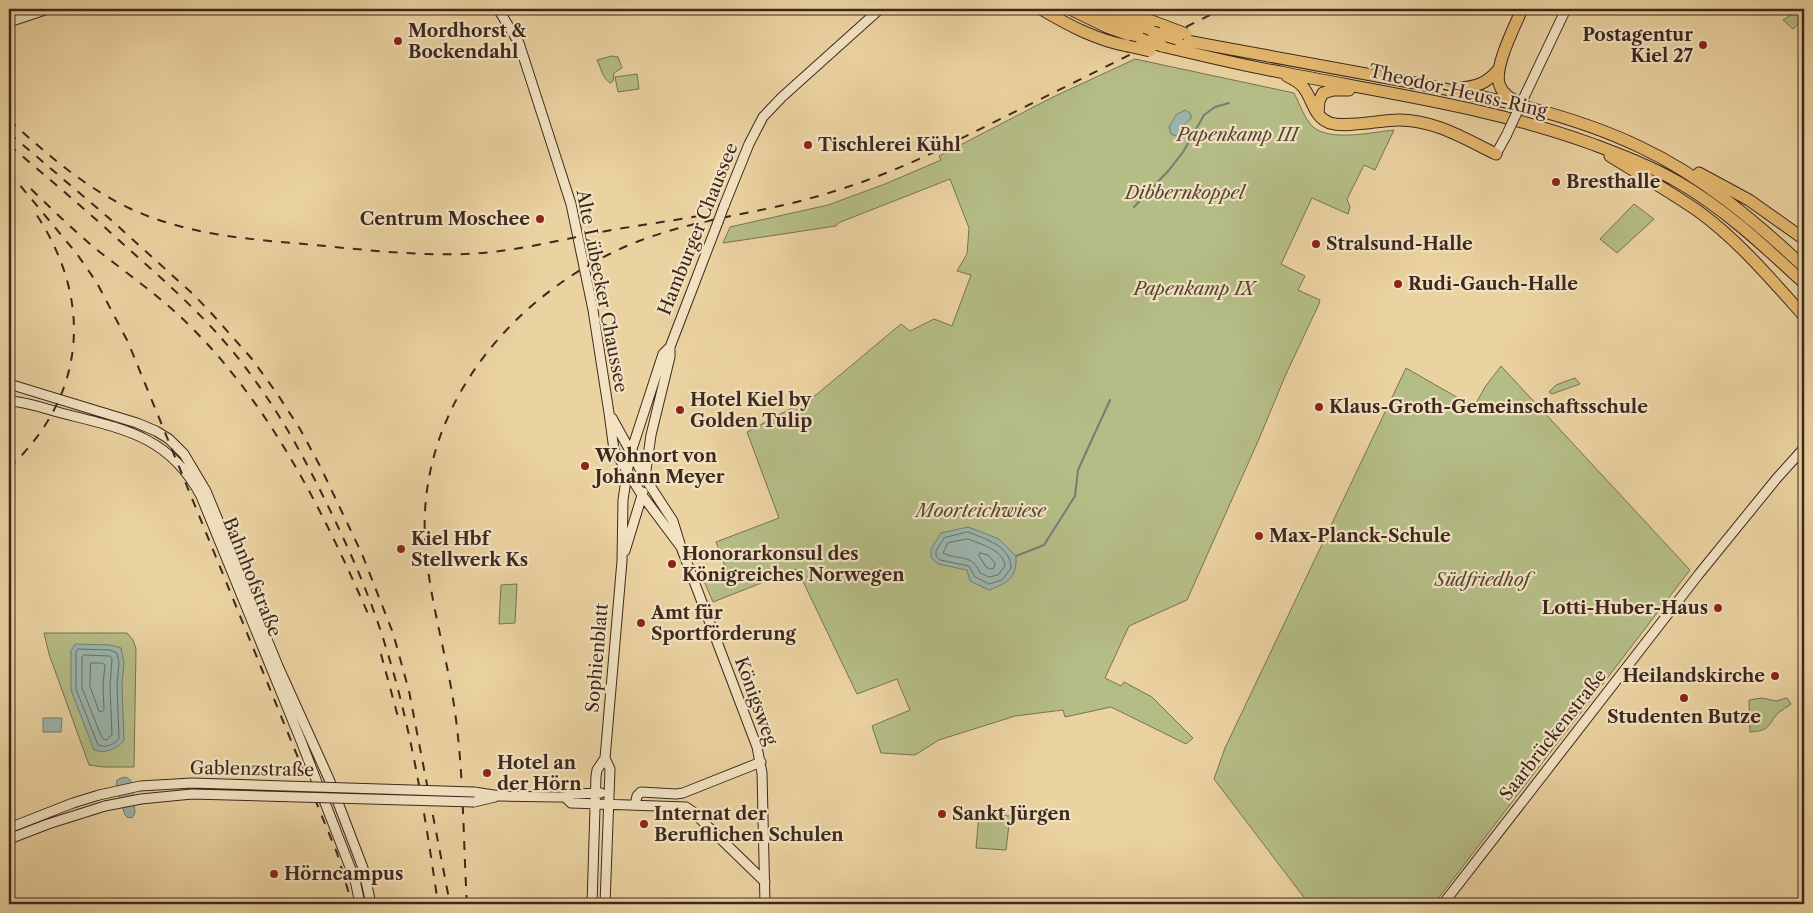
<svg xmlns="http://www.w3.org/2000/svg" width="1813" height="913" viewBox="0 0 1813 913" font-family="'Libre Caslon Text',serif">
<rect width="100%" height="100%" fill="#ebd3a1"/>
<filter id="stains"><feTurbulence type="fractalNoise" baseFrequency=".004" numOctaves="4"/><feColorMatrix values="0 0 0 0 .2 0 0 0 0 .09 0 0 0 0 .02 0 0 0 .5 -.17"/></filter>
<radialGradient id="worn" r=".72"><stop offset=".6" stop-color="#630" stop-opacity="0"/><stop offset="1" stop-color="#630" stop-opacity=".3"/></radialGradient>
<!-- green -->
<path fill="#b5bd86" stroke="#797252" d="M1800 9H1804V19L1793 29 1783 20Z
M612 56 618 57 622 68 614 73 613 81 610 83C602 77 601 68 597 60Z
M1135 59 1294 93C1300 104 1304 118 1313 127 1331 142 1373 132 1394 130L1375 170 1364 165 1347 199 1350 207 1348 214 1312 198 1281 264 1305 276 1298 290 1320 300 1319 304 1286 374 1259 439 1187 600 1129 626 1105 678 1121 686 1124 682 1152 697 1193 738 1186 744 1111 707 1065 717 1063 710 1015 716 939 740 915 755 881 753 872 726 910 710 897 679 857 694 797 569 713 602 704 581 727 572 716 542 779 518 747 432 816 395 901 324 910 331 934 319 952 326 971 275 957 271 967 254 969 228 950 179 838 223 836 226 723 243 730 227 828 205 885 184 941 160 939 156 1053 97Z
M637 74 639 89 618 92 615 77Z
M1634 204 1654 219 1617 253 1600 239Z
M1501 366 1690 570 1434 904H1309L1214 779 1225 748 1406 368 1474 407 1485 387Z
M1575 378 1580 384 1552 394 1549 392 1556 385Z
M517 584 515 623 499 624 501 585Z
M44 633H127L133 640 136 649 134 767H103L89 765 49 654Z
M1762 698 1776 701 1787 698 1791 704C1787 707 1782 710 1778 713 1766 727 1771 730 1750 732L1749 700Z
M979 814 1010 816 1006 850 976 848Z
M948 899H982L981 904H947Z"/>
<!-- water -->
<path fill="#9bb6ae" stroke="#757d74" d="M1185 110 1191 114V119C1184 123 1181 128 1183 136L1181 138 1171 134 1169 127 1176 115Z
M968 527 999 539 1016 556C1017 578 1008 583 989 590L970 581 967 570 938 564 931 558V549L941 533Z
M75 644 110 645 121 648 124 663 122 685 124 740C118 749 104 754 94 750L71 690V651Z
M43 718H62L61 732H43Z
M126 777 130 780 132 784 135 813 132 818 127 817 125 815 116 787 117 780 121 778Z"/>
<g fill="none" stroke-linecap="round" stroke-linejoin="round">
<!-- shore -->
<path stroke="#6c6f66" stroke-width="1" d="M968 532C985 539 1011 546 1011 568L1002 580 989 584 975 577 969 566 940 560 936 556V551L944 538Z
M968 539C980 544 1004 550 1005 566L998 575 989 577 980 573C972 553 959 561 943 553L948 543Z
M980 553 988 555 995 563 994 568 990 569 986 567 979 556Z
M78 649 110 650 117 653 119 663 117 685 119 738C115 745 105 748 98 745L76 689V653Z
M85 655 109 656 112 658 110 686 112 735 106 740 102 738 82 688V657Z
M91 663H102L105 665 103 685 104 710 102 712 99 711 90 687Z"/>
<!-- stream -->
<path stroke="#757d74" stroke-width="2" d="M1134 207 1169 170 1183 152 1204 115 1215 107 1229 103
M1016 556 1044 545 1075 496 1078 470 1110 400"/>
<defs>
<path id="secondary" d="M498 9 519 43 571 204 593 310 609 413 614 450 642 495 681 547
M9 22 48 9
M1526 93 1566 9
M1496 154 1506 136
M724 206 749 144 763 117 782 97 880 9
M9 384 137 423 156 431 169 439 184 454 206 491 278 666 329 779 363 868 371 904
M9 401C28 402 46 409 65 414 125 429 170 437 201 496L301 741 355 880 360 904
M612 418 645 478 673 521 681 547 757 747 762 773 765 904
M645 477 651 435 670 357V347L718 222
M625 551 643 492
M474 792 500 796 557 797H565L572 794 601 793
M565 797 571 803 686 807 692 811 765 882
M474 802 495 797
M635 805 637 796 641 792 676 794 683 793 761 762
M9 828 73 803 99 795
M9 839 48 824 105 806
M592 904 596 776 597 770 605 758
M605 904 610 769 605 758 622 561 623 500 627 473 631 452 663 354 670 347
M1443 904 1699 574 1777 478 1804 448"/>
<path id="highway" d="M1041 9C1068 25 1096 40 1128 46
M1070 9 1107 27 1141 39
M1092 9 1125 23 1153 32
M1119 9 1165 26
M1177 39C1256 54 1335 68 1415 83 1491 98 1569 113 1640 147 1702 176 1755 221 1804 267
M1162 46C1201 55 1240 65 1280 72 1385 93 1491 107 1592 144 1621 155 1651 166 1678 182 1725 209 1765 247 1804 283
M1287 76C1293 79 1299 82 1303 87 1313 99 1313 117 1330 123 1347 128 1380 120 1399 120 1435 120 1465 139 1496 154
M1459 88C1477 87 1487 83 1498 70
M1517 102C1510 98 1503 94 1500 86 1492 70 1515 26 1522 9
M1318 114 1319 101 1323 93 1333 90H1349
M1610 156C1639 174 1669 191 1698 211 1738 240 1771 279 1804 316
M1699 173 1749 200 1804 239"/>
</defs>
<!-- secondary casing -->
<use href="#secondary" stroke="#3d281e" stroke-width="11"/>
<!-- highway casing -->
<use href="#highway" stroke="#3d281e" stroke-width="13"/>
<!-- secondary -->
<use href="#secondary" stroke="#f2e2c2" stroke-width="9"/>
<!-- highway -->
<use href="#highway" stroke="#e6ba70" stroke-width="11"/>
<!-- rail -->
<path stroke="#3d281e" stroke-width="2" stroke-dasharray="9 9" stroke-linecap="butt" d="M9 120C47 154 84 187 131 209 186 234 244 239 304 244 358 249 412 256 466 254 512 252 556 241 601 232 633 226 665 222 698 216
M9 133 110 219 194 295 213 315 252 359 278 395 300 429 320 466 362 554 393 633 409 691 450 904
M9 145C47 177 85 209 122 243 159 276 197 309 229 347 267 392 297 443 323 496 348 546 371 597 387 651 412 731 426 821 438 904
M9 172 77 254 97 283 128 342 337 853 352 904
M31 189C54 211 76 233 101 253 132 277 163 299 191 327 272 408 324 513 369 616
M9 468C87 395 94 299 34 211
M381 654 398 717
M467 904C463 840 464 776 455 712 447 654 428 597 425 538 418 403 518 288 639 241 686 223 735 216 784 205 835 193 883 176 930 154L1222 9"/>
<defs>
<path id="secondary-bridge" d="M1506 136 1526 93
M718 222 724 206
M99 795 140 786 192 783 474 792
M105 806 141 799 192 794 474 802"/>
<path id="highway-bridge" d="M1165 26 1186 34
M1153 32 1177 39
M1141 39 1162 46
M1128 46 1150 51"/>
</defs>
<!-- secondary-bridge casing -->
<use href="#secondary-bridge" stroke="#3d281e" stroke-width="11" stroke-linecap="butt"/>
<!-- highway-bridge casing -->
<use href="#highway-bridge" stroke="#3d281e" stroke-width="13" stroke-linecap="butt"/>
<!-- secondary-bridge -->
<use href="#secondary-bridge" stroke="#f2e2c2" stroke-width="9"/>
<!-- highway-bridge -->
<use href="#highway-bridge" stroke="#e6ba70" stroke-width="11"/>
</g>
<!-- markers -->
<g fill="#8f2418" stroke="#f2e2c2" stroke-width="2">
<circle cx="398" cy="41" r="5"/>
<circle cx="1703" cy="45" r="5"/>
<circle cx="808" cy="145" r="5"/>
<circle cx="1556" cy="182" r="5"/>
<circle cx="540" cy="219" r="5"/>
<circle cx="1316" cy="244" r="5"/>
<circle cx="1398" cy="284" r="5"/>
<circle cx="1319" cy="407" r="5"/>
<circle cx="680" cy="410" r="5"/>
<circle cx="585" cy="466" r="5"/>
<circle cx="1259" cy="536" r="5"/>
<circle cx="401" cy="549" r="5"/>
<circle cx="672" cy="564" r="5"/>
<circle cx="1718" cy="608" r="5"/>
<circle cx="641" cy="623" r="5"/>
<circle cx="1775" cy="676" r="5"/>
<circle cx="1684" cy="698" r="5"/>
<circle cx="487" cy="773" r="5"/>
<circle cx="942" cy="814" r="5"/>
<circle cx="644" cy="824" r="5"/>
<circle cx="274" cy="874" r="5"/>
</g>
<g text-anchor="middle" stroke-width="4.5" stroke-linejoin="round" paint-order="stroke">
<!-- poi labels -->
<g font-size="18" font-weight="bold" fill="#3d281e" stroke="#f2e2c2" text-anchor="start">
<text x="408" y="37">Mordhorst &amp;<tspan x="408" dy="21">Bockendahl</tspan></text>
<text x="1693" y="41" text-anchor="end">Postagentur<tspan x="1693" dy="21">Kiel 27</tspan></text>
<text x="818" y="151">Tischlerei Kühl</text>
<text x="1566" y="188">Bresthalle</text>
<text x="530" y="225" text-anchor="end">Centrum Moschee</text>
<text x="1326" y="250">Stralsund-Halle</text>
<text x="1408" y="290">Rudi-Gauch-Halle</text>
<text x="690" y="406">Hotel Kiel by<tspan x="690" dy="21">Golden Tulip</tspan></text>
<text x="1329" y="413">Klaus-Groth-Gemeinschaftsschule</text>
<text x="595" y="462">Wohnort von<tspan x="595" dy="21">Johann Meyer</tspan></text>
<text x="1269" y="542">Max-Planck-Schule</text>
<text x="411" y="545">Kiel Hbf<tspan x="411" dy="21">Stellwerk Ks</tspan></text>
<text x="682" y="560">Honorarkonsul des<tspan x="682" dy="21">Königreiches Norwegen</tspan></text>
<text x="1708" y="614" text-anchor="end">Lotti-Huber-Haus</text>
<text x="651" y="619">Amt für<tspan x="651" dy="21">Sportförderung</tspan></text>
<text x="1765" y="682" text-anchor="end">Heilandskirche</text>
<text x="1684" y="723" text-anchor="middle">Studenten Butze</text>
<text x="497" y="769">Hotel an<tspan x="497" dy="21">der Hörn</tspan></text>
<text x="654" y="820">Internat der<tspan x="654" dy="21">Beruflichen Schulen</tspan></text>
<text x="952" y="820">Sankt Jürgen</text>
<text x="284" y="880">Hörncampus</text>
</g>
<!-- street labels -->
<g font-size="18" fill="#3d281e" stroke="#f2e2c2">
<text transform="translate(1458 91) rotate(13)" y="6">Theodor-Heuss-Ring</text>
<text transform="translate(698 229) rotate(-68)" y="6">Hamburger Chaussee</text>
<text transform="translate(602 291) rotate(79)" y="6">Alte Lübecker Chaussee</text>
<text transform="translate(252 577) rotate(68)" y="6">Bahnhofstraße</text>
<text transform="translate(597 658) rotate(-85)" y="6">Sophienblatt</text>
<text transform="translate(756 701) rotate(70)" y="6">Königsweg</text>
<text transform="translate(1553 735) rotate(-52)" y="6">Saarbrückenstraße</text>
<text transform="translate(252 769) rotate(1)" y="6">Gablenzstraße</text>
</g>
<!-- park labels -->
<g font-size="18" font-style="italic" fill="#554633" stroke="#f2e2c2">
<text x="1237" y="141">Papenkamp III</text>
<text x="1185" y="199">Dibbernkoppel</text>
<text x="1194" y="295">Papenkamp IX</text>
<text x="981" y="517">Moorteichwiese</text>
<text x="1482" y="586">Südfriedhof</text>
</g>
</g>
<!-- margin -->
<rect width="1813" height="913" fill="none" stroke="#ebd3a1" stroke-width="30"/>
<rect x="10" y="10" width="1793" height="893" fill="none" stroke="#3d281e" stroke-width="2.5"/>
<rect x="15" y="15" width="1783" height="883" fill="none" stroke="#3d281e"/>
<rect width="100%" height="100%" filter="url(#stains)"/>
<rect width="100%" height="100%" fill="url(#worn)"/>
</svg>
